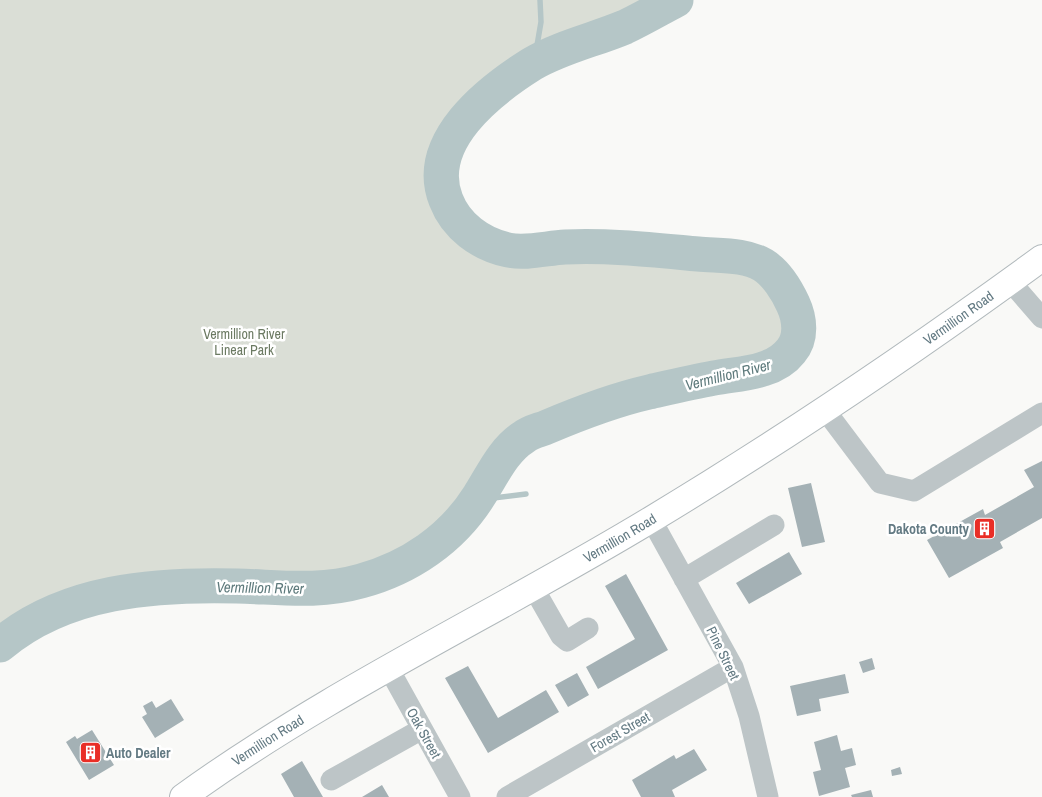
<svg xmlns="http://www.w3.org/2000/svg" width="1042" height="797" viewBox="0 0 1042 797" font-family="'Archivo Narrow',sans-serif">
<rect width="100%" height="100%" fill="#f9f9f7"/>
<!-- green -->
<path fill="#daded6" d="M0 0H676C659 9 642 19 625 27 594 40 561 47 532 64 489 91 423 142 446 200 456 226 480 244 508 250 526 254 547 248 565 247 610 245 654 250 698 254 719 256 745 254 763 265 776 273 787 291 793 304 800 319 802 338 791 351 784 360 773 366 763 369 748 374 730 375 714 378 692 382 671 387 649 392 614 400 580 413 547 427 540 430 530 432 524 437 503 450 492 476 479 496 452 539 409 568 361 581 319 593 279 587 237 586 155 584 65 590 0 645Z"/>
<g fill="none" stroke-linecap="round" stroke-linejoin="round">
<!-- stream -->
<path stroke="#b5c6c7" stroke-width="5.5" d="M534 63 541 22 540 0
M477 500 526 494"/>
<!-- river -->
<path stroke="#b5c6c7" stroke-width="35" d="M0 645C65 590 155 584 237 586 279 587 319 593 361 581 409 568 452 539 479 496 492 476 503 450 524 437 530 432 540 430 547 427 580 413 614 400 649 392 671 387 692 382 714 378 730 375 748 374 763 369 773 366 784 360 791 351 802 338 800 319 793 304 787 291 776 273 763 265 745 254 719 256 698 254 654 250 610 245 565 247 547 248 526 254 508 250 480 244 456 226 446 200 423 142 489 91 532 64 561 47 594 40 625 27 642 19 659 9 676 0"/>
</g>
<!-- building -->
<path fill="#a4b1b5" d="M1042 461V518L1000 542 1003 548 949 578 927 540 983 509 985 515 1034 487 1024 470Z
M811 483 825 542 802 547 788 488Z
M789 552 802 574 749 604 736 583Z
M626 574 668 650 598 689 586 667 635 639 605 586Z
M872 658 875 669 863 673 859 662Z
M468 666 498 718 546 690 559 712 488 753 445 678Z
M577 673 589 695 568 707 555 685Z
M845 674 849 693 819 699 821 711 797 716 790 686Z
M171 699 184 720 155 738 142 717 147 714 143 706 152 701 156 708Z
M92 730 114 765 89 780 66 742 75 736 77 739Z
M837 735 841 751 852 748 856 765 845 768 850 787 819 796 813 772 821 770 814 742Z
M694 749 707 770 672 790 675 797H641L632 780 674 755 676 759Z
M302 761 323 797H294L281 774Z
M900 767 902 774 892 776 891 770Z
M382 785 389 797H362Z
M871 790 873 797H852L851 795Z"/>
<g fill="none" stroke-linecap="round" stroke-linejoin="round">
<defs>
<g id="major">
<path id="s1" d="M183 797C331 690 497 613 652 519 786 438 916 350 1042 258"/>
</g>
</defs>
<!-- major casing -->
<use href="#major" stroke="#b1b9bc" stroke-width="28"/>
<!-- minor -->
<path stroke="#bdc5c7" stroke-width="21" d="M1010 281 1042 318
M825 410 880 483 914 491 1042 413
M651 519 733 667 749 716 768 797
M684 579 774 525
M533 587 561 636 567 641 588 628
M389 669 460 797
M331 780 422 729
M507 797 733 667"/>
<!-- major -->
<use href="#major" stroke="#fff" stroke-width="26"/>
</g>
<!-- icons -->
<defs>
<symbol id="building-square" viewBox="-11 -11 22 22"><rect x="-9" y="-9" width="18" height="18" rx="4" fill="#e92e26" stroke="#fff"/><path d="M-4-6H4V6H1V3H-1V6H-4ZM-2.5-4.3h1.7v1.8h-1.7ZM.8-4.3h1.7v1.8H.8ZM-2.5-1h1.7V.8h-1.7ZM.8-1h1.7V.8H.8Z" fill="#fff"/></symbol>
</defs>
<g fill-rule="evenodd">
<use href="#building-square" x="972" y="516" width="25" height="25"/>
<use href="#building-square" x="78" y="740" width="25" height="25"/>
</g>
<g text-anchor="middle" stroke-width="5" stroke-linejoin="round" paint-order="stroke">
<!-- street labels -->
<g font-size="14" fill="#637a83" stroke="#fff">
<text dy="5" stroke="none"><textPath href="#s1" startOffset="912">Vermillion Road</textPath></text>
<text dy="5" stroke="none"><textPath href="#s1" startOffset="508">Vermillion Road</textPath></text>
<text transform="translate(723 653) rotate(64)" y="5">Pine Street</text>
<text transform="translate(620 732) rotate(-30)" y="5">Forest Street</text>
<text transform="translate(424 733) rotate(61)" y="5">Oak Street</text>
<text dy="5" stroke="none"><textPath href="#s1" startOffset="102">Vermillion Road</textPath></text>
</g>
<!-- park labels -->
<g font-size="14" fill="#6b7a62" stroke="#fff">
<text x="244" y="339">Vermillion River<tspan x="244" dy="16">Linear Park</tspan></text>
</g>
<!-- poi labels -->
<g font-size="14" font-weight="bold" fill="#637a83" stroke="#fff" text-anchor="end">
<text x="969" y="534">Dakota County</text>
<text x="106" y="758" text-anchor="start">Auto Dealer</text>
</g>
<!-- water labels -->
<g font-size="15" font-style="italic" fill="#5e7a7c" stroke="#fff">
<text transform="translate(728 375) rotate(-14)" y="5">Vermillion River</text>
<text transform="translate(260 588) rotate(1)" y="5">Vermillion River</text>
</g>
</g>
</svg>
